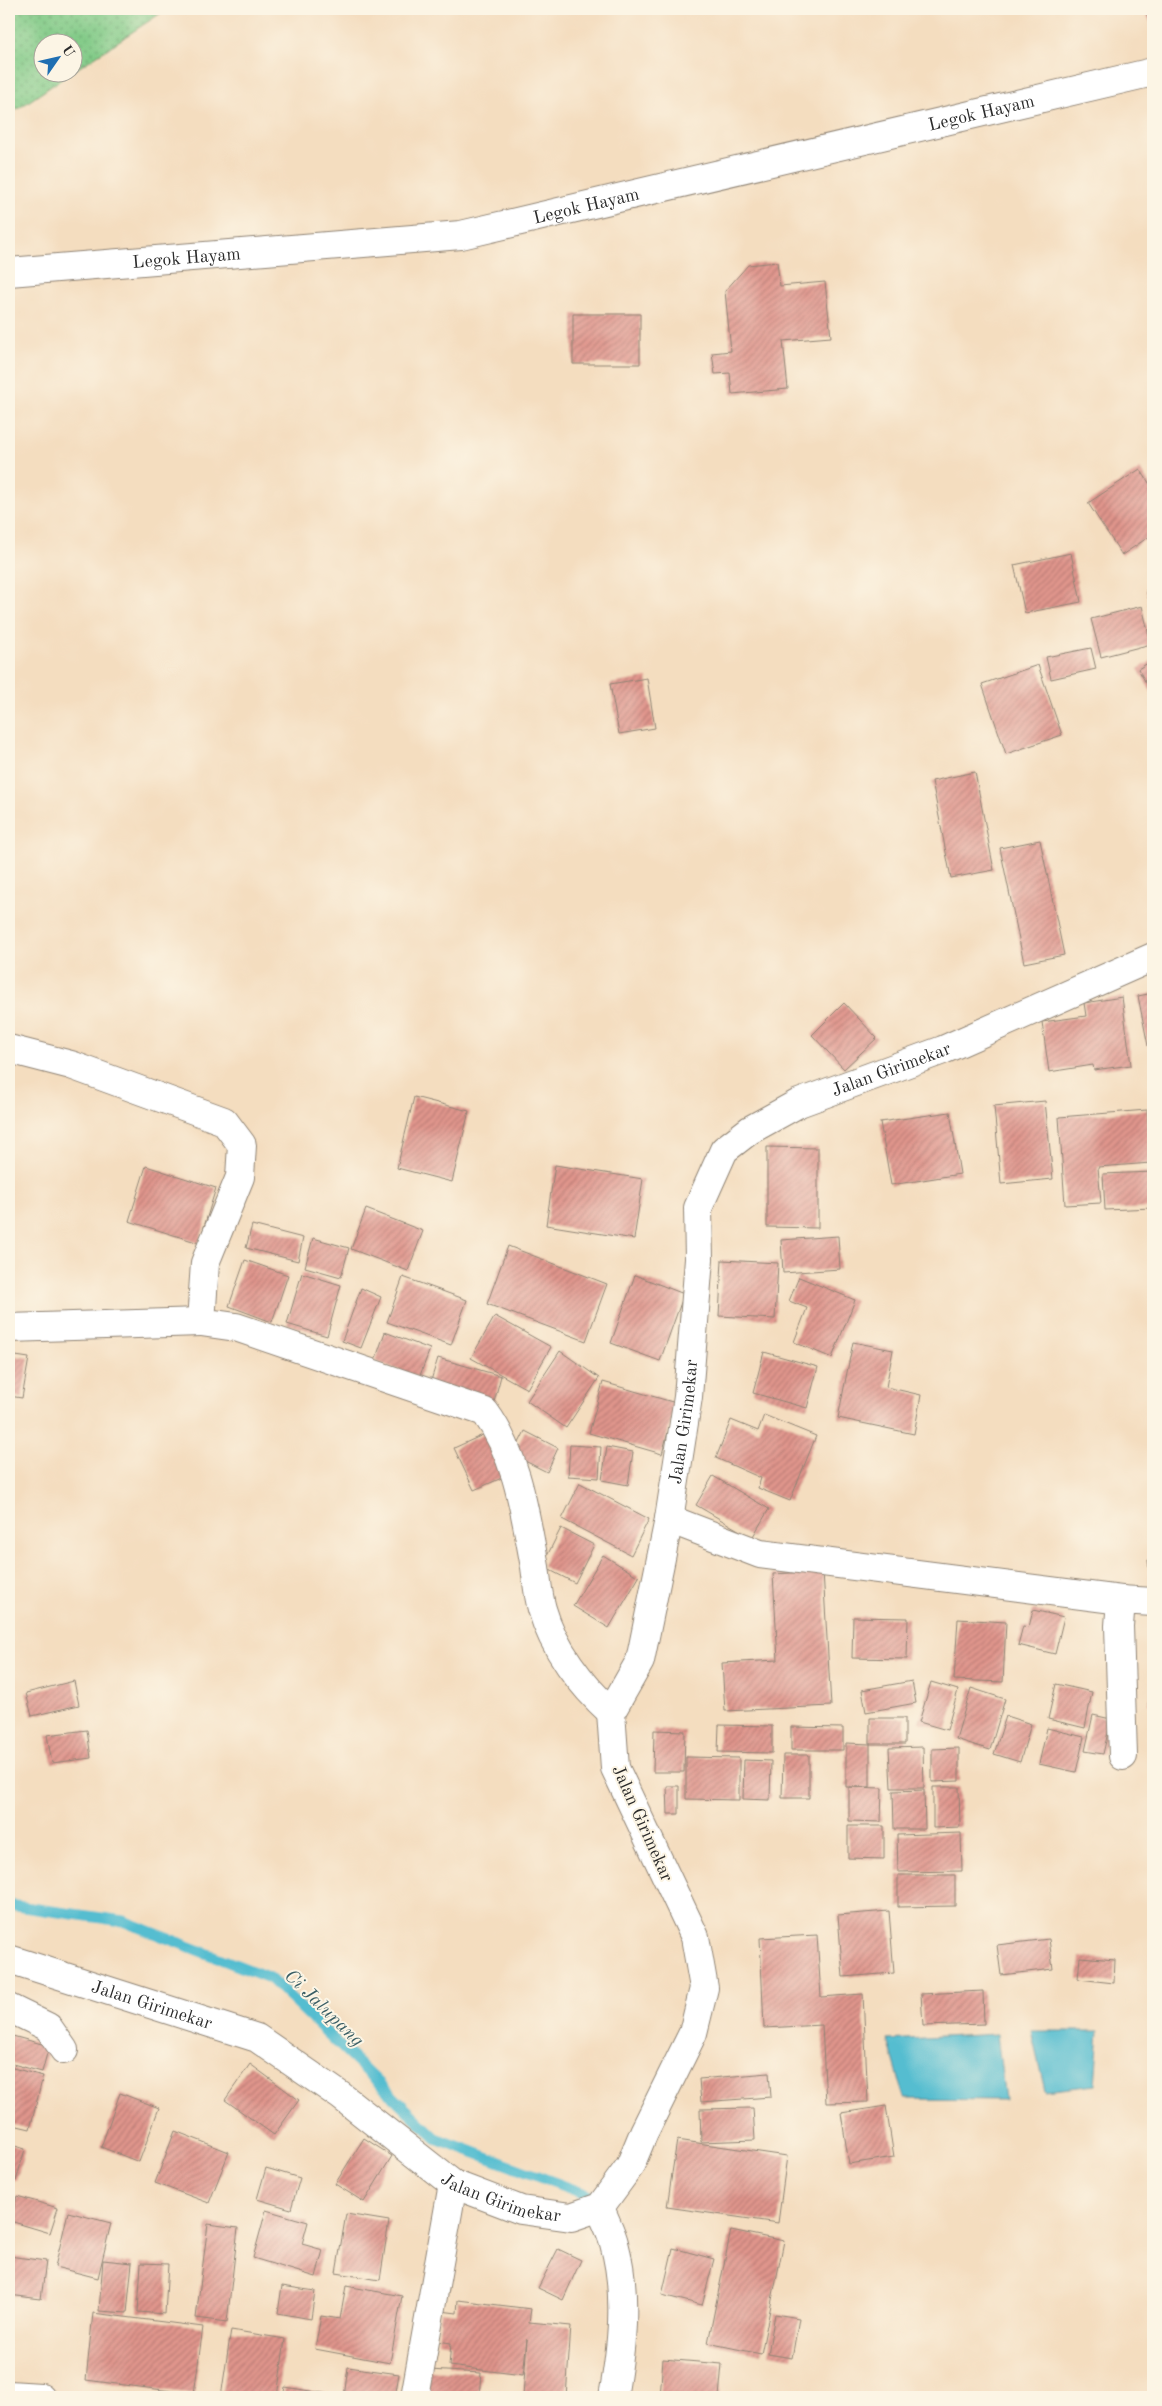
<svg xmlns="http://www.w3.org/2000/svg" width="1162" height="2406" viewBox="0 0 1162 2406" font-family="'Old Standard TT',serif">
<defs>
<pattern id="grass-dots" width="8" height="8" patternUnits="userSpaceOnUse" patternTransform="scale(1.25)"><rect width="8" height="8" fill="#81ca87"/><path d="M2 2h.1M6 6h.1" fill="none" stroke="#6aa46f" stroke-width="1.8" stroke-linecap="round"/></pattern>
<pattern id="building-hatch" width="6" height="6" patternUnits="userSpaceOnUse" patternTransform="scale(1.25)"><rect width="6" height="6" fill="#e0958c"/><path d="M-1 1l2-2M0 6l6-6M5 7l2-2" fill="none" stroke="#b67a73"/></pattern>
</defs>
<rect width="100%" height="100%" fill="#fcf5e5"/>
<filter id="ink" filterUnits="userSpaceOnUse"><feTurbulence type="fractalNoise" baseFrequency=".02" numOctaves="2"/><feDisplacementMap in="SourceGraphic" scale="10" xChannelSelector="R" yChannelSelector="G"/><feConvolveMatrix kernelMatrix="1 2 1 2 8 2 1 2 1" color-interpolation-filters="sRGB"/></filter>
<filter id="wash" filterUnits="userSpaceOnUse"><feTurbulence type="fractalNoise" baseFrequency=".0096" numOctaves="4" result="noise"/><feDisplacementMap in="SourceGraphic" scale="20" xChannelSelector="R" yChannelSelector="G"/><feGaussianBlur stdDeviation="1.12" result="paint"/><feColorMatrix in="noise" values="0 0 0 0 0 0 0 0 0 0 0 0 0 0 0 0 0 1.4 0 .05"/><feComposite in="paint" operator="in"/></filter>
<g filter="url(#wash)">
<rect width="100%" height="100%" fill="#f4ddbf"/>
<!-- grass -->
<path fill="url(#grass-dots)" stroke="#567a59" d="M9 9H167L72 72V42H42V72H72L9 115Z"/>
<!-- water -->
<path fill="#54bdd0" stroke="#40747e" d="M1031 2031H1099L1095 2085 1045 2091Z
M997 2034 1005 2100 905 2099 888 2040Z"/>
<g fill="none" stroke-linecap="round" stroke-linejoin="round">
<!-- stream -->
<path stroke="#54bdd0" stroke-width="11" d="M9 1905 123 1921 270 1978 436 2138 588 2195"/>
</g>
<g id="blocks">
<!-- building -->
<path fill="url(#building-hatch)" d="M1147 9H1153V29L1145 10Z
M777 262 780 286 825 282 831 337 783 341 788 389 732 394 730 373 715 374 712 353 731 351 725 291 748 265Z
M573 314H640V364H573Z
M1140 469 1153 489V534L1122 555 1088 503Z
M1071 553 1081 602 1025 613 1014 565Z
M1153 588V615L1146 590Z
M1142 606 1151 644 1101 657 1091 619Z
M1091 648 1096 669 1051 679 1046 657Z
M1153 660V695L1138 669Z
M1038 665 1062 735 1006 754 982 684Z
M647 678 655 728 619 734 610 684Z
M975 772 994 870 951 878 932 781Z
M1040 840 1064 955 1024 963 1000 848Z
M1153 993V1045L1148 1046 1138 996Z
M1122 997 1131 1065 1094 1070 1093 1065 1049 1072 1042 1022 1086 1016 1084 1003Z
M844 1003 877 1038 844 1069 812 1035Z
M414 1097 469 1111 452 1182 397 1168Z
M1045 1101 1053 1179 1001 1184 994 1106Z
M1147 1110 1151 1163 1098 1167 1101 1203 1065 1205 1059 1117Z
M950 1112 960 1174 891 1185 880 1122Z
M767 1147 818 1148V1228L767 1227Z
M555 1165 643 1179 634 1239 546 1225Z
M146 1166 216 1188 199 1243 129 1221Z
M1153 1172V1208L1105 1210 1103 1174Z
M366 1209 423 1231 408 1271 351 1249Z
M252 1225 303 1238 298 1261 246 1248Z
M838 1236 840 1269 783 1273 781 1240Z
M313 1238 349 1248 341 1277 305 1267Z
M508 1246 607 1284 586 1341 487 1304Z
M245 1260 288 1275 272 1322 229 1306Z
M722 1260 778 1263 775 1319 719 1316Z
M302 1273 341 1285 327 1336 287 1324Z
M635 1275 684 1294 660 1361 611 1343Z
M403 1277 467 1300 451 1345 387 1322Z
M799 1277 855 1300 832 1358 794 1342 807 1308 789 1301Z
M361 1288 381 1297 361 1348 342 1341Z
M495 1316 551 1347 527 1389 471 1358Z
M385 1332 430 1349 419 1378 375 1361Z
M853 1342 893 1350 886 1387 921 1395 914 1434 838 1418Z
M560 1351 599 1378 566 1428 527 1401Z
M764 1352 818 1367 807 1408 753 1393Z
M9 1355 29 1358 22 1398 9 1396Z
M438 1358 501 1376 493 1406 429 1387Z
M603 1382 676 1403 662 1454 589 1433Z
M764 1415 816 1436 790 1501 758 1488 761 1478 716 1458 731 1420 758 1431Z
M525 1431 558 1448 547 1472 513 1455Z
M485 1434 504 1477 474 1490 454 1448Z
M570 1445 601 1447 599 1478 568 1476Z
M607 1447 633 1452 628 1485 602 1480Z
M713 1476 769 1509 752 1538 696 1505Z
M580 1483 649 1519 631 1555 562 1519Z
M561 1528 594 1545 575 1583 542 1566Z
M603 1555 639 1577 609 1628 573 1606Z
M1148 1560H1153V1590H1151Z
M823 1571 831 1706 725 1711 722 1663 778 1660 773 1574Z
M1033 1610 1064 1617 1055 1654 1018 1645 1023 1626 1029 1627Z
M853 1617 908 1618 907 1659 852 1658Z
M958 1619 1006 1622 1003 1682 954 1680Z
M74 1681 79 1705 32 1716 26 1693Z
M912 1681 916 1703 866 1712 862 1690Z
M931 1682 958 1690 947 1730 919 1722Z
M1153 1683V1706L1148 1704Z
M1056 1684 1092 1692 1085 1728 1048 1719Z
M971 1688 1005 1699 990 1750 956 1739Z
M1093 1715 1111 1719 1103 1754 1085 1751Z
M1006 1716 1031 1724 1020 1762 994 1754Z
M870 1718H905V1744H870V1787H846V1743L870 1744Z
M719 1725 772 1726V1753L718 1752Z
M791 1727 843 1728V1750H791Z
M1047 1728 1084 1737 1076 1772 1039 1764Z
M87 1730 91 1758 52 1763 47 1735Z
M654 1730 685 1731 684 1772H653Z
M923 1747 924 1788H891L889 1748Z
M959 1748V1781L932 1782V1749Z
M783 1755H809V1798H782Z
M686 1757 739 1758V1800L686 1799Z
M744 1760 771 1761 770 1800 743 1799Z
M667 1786H679V1814H668Z
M849 1787 882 1788 881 1822 849 1821Z
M933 1787H959L960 1827 933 1828Z
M924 1790 925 1829H894L893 1791Z
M848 1826H884V1859L848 1858Z
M961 1833 962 1871 898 1872 897 1835Z
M898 1875H955V1906L898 1907Z
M889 1911 894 1973 843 1977 838 1915Z
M817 1935 821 1997 863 1994 868 2102 826 2103 822 2025 764 2028 760 1938Z
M1049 1939 1053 1969 1001 1975 997 1945Z
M1080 1957 1115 1960 1114 1983 1078 1979Z
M983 1991 984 2024 923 2026 921 1994Z
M9 2035 49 2046 42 2072 9 2063Z
M250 2064 299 2100 274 2135 225 2100Z
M9 2067 43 2076 30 2129 9 2124Z
M769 2073 771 2097 701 2102 699 2079Z
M120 2093 159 2108 139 2162 101 2147Z
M886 2106 894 2157 849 2164 841 2113Z
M753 2108 755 2140 701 2142 700 2109Z
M175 2131 229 2152 209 2203 155 2183Z
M364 2138 392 2156 364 2202 335 2184Z
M677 2140 787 2156 778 2223 667 2207Z
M9 2144 25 2149 16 2181 9 2179Z
M266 2168 300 2178 291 2209 257 2199Z
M17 2196 58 2208 50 2233 10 2221Z
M266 2210 308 2222 302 2244 323 2250 316 2277 253 2258Z
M68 2212 111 2223 98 2278 55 2267Z
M346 2214 389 2221 380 2280 336 2273Z
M208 2224 238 2228 227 2322 196 2318Z
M731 2230 784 2241 761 2354 708 2343Z
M673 2248 714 2259 702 2305 662 2295Z
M558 2249 581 2260 563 2300 538 2288Z
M9 2256 46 2261 41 2299 9 2295Z
M103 2260 132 2263 127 2313 99 2311Z
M141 2263 168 2264 165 2314 138 2312Z
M282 2286 315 2291 311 2319 278 2313Z
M346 2286 402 2296 390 2363 315 2349 321 2316 340 2319Z
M458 2300 531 2309 529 2322 571 2326 566 2397H523L527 2339 523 2375 449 2366 451 2343 438 2341 441 2311 457 2313Z
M93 2313 203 2327 194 2394 86 2380Z
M775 2314 799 2318 792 2358 768 2354Z
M231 2330 285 2339 277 2397H221Z
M663 2359 722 2364 719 2397H660Z
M348 2367 399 2374 395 2397H344Z
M429 2370 481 2373 479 2397H427Z
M285 2387 329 2394 328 2397H283Z"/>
</g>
</g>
<g filter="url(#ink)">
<use href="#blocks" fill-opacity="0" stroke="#908475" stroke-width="1"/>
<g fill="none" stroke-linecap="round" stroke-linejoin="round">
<defs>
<g id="minor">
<path id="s1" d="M9 272 461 235 1153 72"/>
<path d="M9 1049 71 1065 224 1121 242 1145 240 1177 205 1263 201 1322 236 1327 485 1412C518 1457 525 1514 535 1567 537 1581 538 1595 542 1609 553 1648 581 1685 611 1712"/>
<path d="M9 1328 201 1322"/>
<path d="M669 1519 760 1554 1121 1600"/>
<path d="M1123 1756 1119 1626 1121 1600 1153 1602"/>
<path d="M9 2008 48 2027 64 2050"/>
<path d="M600 2207C604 2219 611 2231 614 2243 628 2294 622 2346 613 2397"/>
<path d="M9 2395 41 2397"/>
<path d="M415 2397 453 2184"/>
</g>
<g id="tertiary">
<path id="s2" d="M9 1959 257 2038 341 2096 453 2184 521 2210 571 2217 600 2207 630 2166 644 2132 693 2033 704 1988 695 1937 615 1768 611 1712 640 1661 669 1519 688 1397 699 1259 698 1208 724 1150 750 1130 799 1103 943 1050 1153 957"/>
</g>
</defs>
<!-- minor casing -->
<use href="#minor" stroke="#908475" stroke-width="30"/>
<!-- tertiary casing -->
<use href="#tertiary" stroke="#908475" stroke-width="30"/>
<!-- minor -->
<use href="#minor" stroke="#fff" stroke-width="28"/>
<!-- tertiary -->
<use href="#tertiary" stroke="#fff" stroke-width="28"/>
</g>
</g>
<g text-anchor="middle" stroke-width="4" stroke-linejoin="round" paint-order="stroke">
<!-- street labels -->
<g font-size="18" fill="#2b2b2b" stroke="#fcf5e5">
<text dy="6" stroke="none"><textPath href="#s1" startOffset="988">Legok Hayam</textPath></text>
<text dy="6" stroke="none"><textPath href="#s1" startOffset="582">Legok Hayam</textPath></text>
<text dy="6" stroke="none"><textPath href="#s1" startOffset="178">Legok Hayam</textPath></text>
<text dy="6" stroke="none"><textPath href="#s2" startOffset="1965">Jalan Girimekar</textPath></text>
<text dy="6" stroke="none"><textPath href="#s2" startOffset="1500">Jalan Girimekar</textPath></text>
<text transform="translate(643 1823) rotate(66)" y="6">Jalan Girimekar</text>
<text dy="6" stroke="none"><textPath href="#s2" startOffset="150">Jalan Girimekar</textPath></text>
<text dy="6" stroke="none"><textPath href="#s2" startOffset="555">Jalan Girimekar</textPath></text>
</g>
<!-- water labels -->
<g font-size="19" font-style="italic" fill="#395e65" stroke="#fcf5e5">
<text transform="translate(325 2007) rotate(44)" y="7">Ci Jalupang</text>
</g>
</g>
<!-- margin -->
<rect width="1162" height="2406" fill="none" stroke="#fcf5e5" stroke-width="30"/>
<!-- north arrow -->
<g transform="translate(58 58) rotate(56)"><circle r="24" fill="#fcf5e5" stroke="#a8a49b"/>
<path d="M0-4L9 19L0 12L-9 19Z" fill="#1f6fb2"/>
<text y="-8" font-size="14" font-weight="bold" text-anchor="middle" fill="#2b2b2b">U</text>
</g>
</svg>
